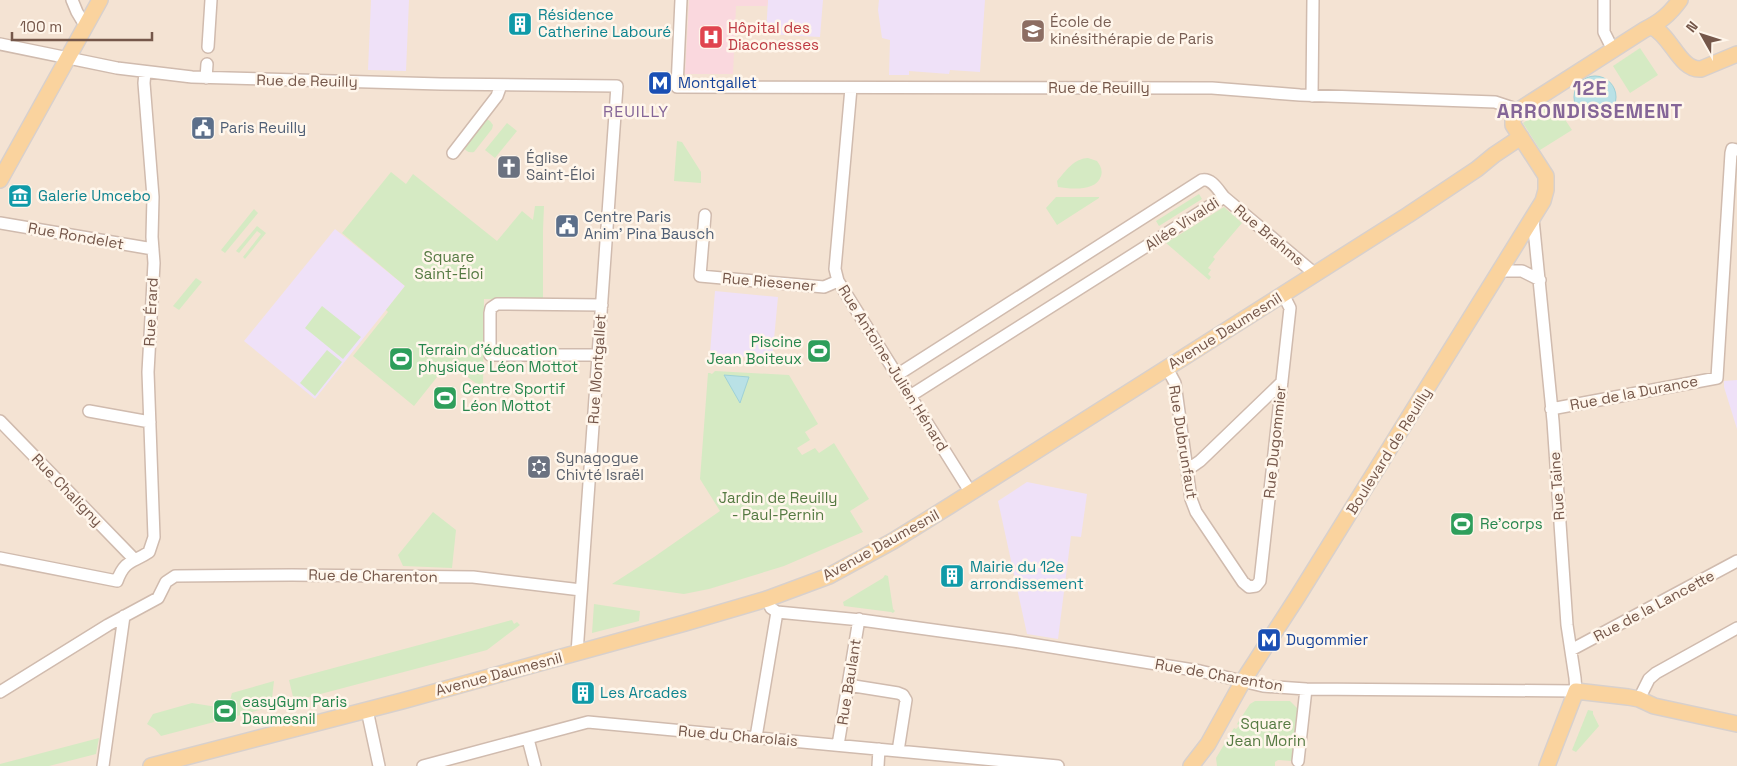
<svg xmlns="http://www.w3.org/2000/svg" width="1737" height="766" viewBox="0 0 1737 766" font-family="'Space Grotesk',sans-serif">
<rect width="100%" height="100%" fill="#fcf2e5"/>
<!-- residential -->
<path fill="#f4e3d3" d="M0 0H1737V766H0Z"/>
<!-- education -->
<path fill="#efe1f8" d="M371 0H409L406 71 368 70Z
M768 0H823L820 37 766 34Z
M879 0H985L980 72 950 70 949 74 909 71V75H889L890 40 882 38 878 10Z
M335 229 405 286 315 399 244 341Z
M715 291 778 297 772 360 710 353Z
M1737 380V429L1724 387V381Z
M1027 482 1087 494 1081 537 1071 536 1058 639 1027 634 998 501Z"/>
<!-- medical -->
<path fill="#fad8de" d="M689 0H768L767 6H736L733 74H685Z"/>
<!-- green -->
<path fill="#d5eac3" d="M1640 48 1658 75 1630 93 1613 66Z
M1554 103 1572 130 1540 150 1523 123Z
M485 118 490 121 493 125 492 129 474 152C468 153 466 151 463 147Z
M507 123 517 131 495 158 485 150Z
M677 141 682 142 701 172V183L674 181Z
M1088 158 1097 161C1100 165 1103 170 1101 176 1096 192 1070 189 1058 187L1057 181C1066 171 1073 159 1088 158Z
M391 172 406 184 413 174 497 241 522 211 533 220 535 206H544L543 230V300L484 299 483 388 479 386 449 362 414 406 353 356 388 312 386 310 405 286 342 233Z
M1199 194 1202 199 1159 226 1156 221Z
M1056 197H1099V198L1057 225 1046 208Z
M1224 207 1242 223 1213 257 1215 259 1208 268 1211 270 1208 274 1211 277 1209 280 1166 243Z
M254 209 258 213 225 253 221 250Z
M257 226 266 233 245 259 243 257 261 234 257 231 239 253 236 251Z
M196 278 202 282 179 310 173 306Z
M322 306 361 337 343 359 305 328Z
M327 350 342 362 315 396 300 383Z
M715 371 789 375 818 424 805 432 810 440 797 448 802 455 815 448 819 453 834 443 869 499 850 511 863 532 784 566 709 589 684 594 612 584 654 557 720 511 700 479 708 373H710L712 374Z
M433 512 456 530 452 568 403 566 398 555Z
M885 575 888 576 893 609 895 611 893 613 891 612 844 606 843 602 883 578Z
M594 604 640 611 639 621 592 633Z
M512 620 514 624 517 622 520 625 487 650 294 701 289 680Z
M274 681 271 707 161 736 155 729 147 724 153 714 192 703 217 707 229 704 232 693Z
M1255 701H1290L1298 709 1292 761 1278 760 1275 762V766H1217L1216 758 1234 728 1236 729 1239 726 1237 724 1250 704Z
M1588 710 1593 711V714L1599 726 1576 752 1572 750Z
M99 738 96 754 49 766H0V764Z"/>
<!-- water -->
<path fill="#b9e1e6" stroke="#9fd1d7" d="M1574 97a21 21 0 1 1 42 0a21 21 0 1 1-42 0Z
M724 375 749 377 740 403Z"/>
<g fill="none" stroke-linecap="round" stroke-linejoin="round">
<defs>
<path id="minor" d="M72 0 77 12 86 27
M681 0 677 87 1212 88 1300 95 1495 102 1519 110
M1604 0V32L1613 50
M0 44 117 68 192 77 441 84 617 86 577 653
M208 47 211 0
M206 78 207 64
M851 88 835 269 838 281 971 493
M1312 96 1313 0
M453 153 497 96 501 85
M1224 197 1314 273
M705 215 700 276 824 287 838 281
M0 223 153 249
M1501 271H1522L1540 280
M598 355H490V313L491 308 497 304 602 305
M1167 368 1175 383 1191 499 1196 512 1243 582 1249 587 1256 586 1260 581 1290 308 1283 294
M897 375 1202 180C1212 178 1218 190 1224 197L910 396
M1551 409 1717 378 1731 153 1732 149 1737 150
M89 411 150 422
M0 421 134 559
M1187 470 1200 461 1282 382
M0 558 117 581C125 559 133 563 149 552L154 537 148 372 154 263 152 237 153 197 144 83 145 72
M767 599 771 608 777 612 861 620 1013 641 1200 671 1263 686 1306 689 1576 691 1575 678 1567 625 1553 421 1533 219
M1571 650 1737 561
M848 685 898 693 903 695 906 700 898 751
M0 692 108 625 158 598 166 582 175 576 292 575 473 577 581 590
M1639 699 1649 679 1656 673 1737 628
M367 710 379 766
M756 737 777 612
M528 739 535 766
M838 745 859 619
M1298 761 1306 689
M103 766 124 616
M423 766 588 722 1058 766
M878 766 879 749"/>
<path id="major" d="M1652 27C1671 35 1680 71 1701 69L1737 54
M0 180 100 0
M151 766 402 701 685 623 767 599 829 576 893 541 951 505 1408 215 1477 169 1494 155 1521 137
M1191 766 1208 744 1243 681 1298 596 1543 201 1546 190V176L1513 125V119L1519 110 1644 30C1660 22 1669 15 1680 0
M1547 766 1576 691 1628 697 1639 699 1654 706 1737 724"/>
</defs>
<!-- minor casing -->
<use href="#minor" stroke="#d0bbae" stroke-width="14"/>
<!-- major casing -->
<use href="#major" stroke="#d8d0cc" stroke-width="18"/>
<!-- minor -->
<use href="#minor" stroke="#fff" stroke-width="11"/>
<!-- major -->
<use href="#major" stroke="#fad39e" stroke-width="15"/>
</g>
<!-- icons -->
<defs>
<symbol id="building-square" viewBox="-11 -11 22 22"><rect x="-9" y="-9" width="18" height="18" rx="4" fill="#0f9aa8" stroke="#fff6eb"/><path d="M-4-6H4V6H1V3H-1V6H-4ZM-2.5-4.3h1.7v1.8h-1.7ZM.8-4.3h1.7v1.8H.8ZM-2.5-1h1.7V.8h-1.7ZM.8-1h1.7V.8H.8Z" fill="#fff"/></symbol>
<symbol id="university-square" viewBox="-11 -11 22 22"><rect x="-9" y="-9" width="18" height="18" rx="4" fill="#8d6e63" stroke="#fff6eb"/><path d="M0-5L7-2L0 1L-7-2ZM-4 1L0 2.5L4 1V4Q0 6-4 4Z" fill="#fff"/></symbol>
<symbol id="hospital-square" viewBox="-11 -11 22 22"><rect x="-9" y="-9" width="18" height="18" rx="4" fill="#e0444e" stroke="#fff6eb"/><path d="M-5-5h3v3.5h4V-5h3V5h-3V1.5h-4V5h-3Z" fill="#fff"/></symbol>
<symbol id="metro-square" viewBox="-11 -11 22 22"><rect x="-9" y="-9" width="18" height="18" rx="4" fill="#1a4fb4" stroke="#fff6eb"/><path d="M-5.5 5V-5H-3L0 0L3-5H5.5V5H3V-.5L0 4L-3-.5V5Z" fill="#fff"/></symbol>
<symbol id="civic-square" viewBox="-11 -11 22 22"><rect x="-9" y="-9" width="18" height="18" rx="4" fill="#5c6f8a" stroke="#fff6eb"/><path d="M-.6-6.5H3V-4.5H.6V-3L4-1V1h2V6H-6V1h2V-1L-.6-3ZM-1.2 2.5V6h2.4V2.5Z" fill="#fff"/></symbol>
<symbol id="church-square" viewBox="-11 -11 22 22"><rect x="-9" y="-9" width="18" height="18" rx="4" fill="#6b7280" stroke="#fff6eb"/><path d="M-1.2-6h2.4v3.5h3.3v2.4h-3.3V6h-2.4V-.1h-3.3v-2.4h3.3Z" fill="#fff"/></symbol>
<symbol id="museum-square" viewBox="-11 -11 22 22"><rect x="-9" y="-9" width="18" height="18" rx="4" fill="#0f9aa8" stroke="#fff6eb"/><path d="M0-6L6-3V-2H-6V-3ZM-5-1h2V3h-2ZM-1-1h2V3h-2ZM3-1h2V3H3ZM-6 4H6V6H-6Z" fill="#fff"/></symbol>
<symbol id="stadium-square" viewBox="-11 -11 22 22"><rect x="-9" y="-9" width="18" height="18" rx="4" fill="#2e9e5b" stroke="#fff6eb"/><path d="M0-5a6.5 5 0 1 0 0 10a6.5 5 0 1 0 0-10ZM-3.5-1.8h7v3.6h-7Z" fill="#fff"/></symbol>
<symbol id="synagogue-square" viewBox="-11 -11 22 22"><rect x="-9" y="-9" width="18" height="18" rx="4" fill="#6b7280" stroke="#fff6eb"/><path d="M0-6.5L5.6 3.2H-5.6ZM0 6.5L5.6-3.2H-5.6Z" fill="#fff"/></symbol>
</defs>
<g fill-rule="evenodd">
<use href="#building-square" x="506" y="10" width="28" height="28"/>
<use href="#university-square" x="1019" y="17" width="28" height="28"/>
<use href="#hospital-square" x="697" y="23" width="28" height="28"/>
<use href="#metro-square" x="646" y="69" width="28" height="28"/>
<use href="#civic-square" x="189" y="114" width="28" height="28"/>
<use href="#church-square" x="495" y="153" width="28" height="28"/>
<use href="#museum-square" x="6" y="182" width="28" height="28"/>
<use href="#civic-square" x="553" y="212" width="28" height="28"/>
<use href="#stadium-square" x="805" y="337" width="28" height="28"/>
<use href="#stadium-square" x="387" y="345" width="28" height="28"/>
<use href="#stadium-square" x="431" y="384" width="28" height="28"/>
<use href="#synagogue-square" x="525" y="453" width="28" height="28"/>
<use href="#stadium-square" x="1448" y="510" width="28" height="28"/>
<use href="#building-square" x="938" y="562" width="28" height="28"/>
<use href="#metro-square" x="1255" y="626" width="28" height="28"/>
<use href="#building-square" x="569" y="679" width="28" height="28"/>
<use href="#stadium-square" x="211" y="697" width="28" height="28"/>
</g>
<g text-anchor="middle" stroke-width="5" stroke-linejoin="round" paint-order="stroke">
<!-- culture labels -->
<g font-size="15" fill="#0d838f" stroke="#fff6eb" text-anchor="start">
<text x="538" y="20">Résidence<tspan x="538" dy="17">Catherine Labouré</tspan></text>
<text x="38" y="201">Galerie Umcebo</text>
<text x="970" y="572">Mairie du 12e<tspan x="970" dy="17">arrondissement</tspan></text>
<text x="600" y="698">Les Arcades</text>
</g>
<!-- education labels -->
<g font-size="15" fill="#785e54" stroke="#fff6eb" text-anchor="start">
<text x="1050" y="27">École de<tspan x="1050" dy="17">kinésithérapie de Paris</tspan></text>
</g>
<!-- health labels -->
<g font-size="15" fill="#be3a42" stroke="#fff6eb" text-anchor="start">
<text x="728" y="33">Hôpital des<tspan x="728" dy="17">Diaconesses</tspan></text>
</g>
<!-- street labels -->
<g font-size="15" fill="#75574a" stroke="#fff6eb">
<text transform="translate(307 81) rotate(1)" y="5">Rue de Reuilly</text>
<text x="1099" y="93">Rue de Reuilly</text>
<text transform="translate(1182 224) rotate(-33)" y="5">Allée Vivaldi</text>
<text transform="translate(1269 235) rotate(40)" y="5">Rue Brahms</text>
<text transform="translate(76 236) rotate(10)" y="5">Rue Rondelet</text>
<text transform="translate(769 282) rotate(5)" y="5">Rue Riesener</text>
<text transform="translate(151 312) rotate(-87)" y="5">Rue Érard</text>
<text transform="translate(1225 331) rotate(-32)" y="5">Avenue Daumesnil</text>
<text transform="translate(893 368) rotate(58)" y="5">Rue Antoine-Julien Hénard</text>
<text transform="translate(597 369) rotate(-86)" y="5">Rue Montgallet</text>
<text transform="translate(1634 393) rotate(-11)" y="5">Rue de la Durance</text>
<text transform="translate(1183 442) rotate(81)" y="5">Rue Dubrunfaut</text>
<text transform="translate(1275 442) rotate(-84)" y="5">Rue Dugommier</text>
<text transform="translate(1389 451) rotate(-58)" y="5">Boulevard de Reuilly</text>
<text transform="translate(1557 486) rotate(-94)" y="5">Rue Taine</text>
<text transform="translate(67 490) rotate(46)" y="5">Rue Chaligny</text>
<text transform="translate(881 545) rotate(-29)" y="5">Avenue Daumesnil</text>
<text transform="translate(373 576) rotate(1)" y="5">Rue de Charenton</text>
<text transform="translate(1654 606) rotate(-28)" y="5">Rue de la Lancette</text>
<text transform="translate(499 674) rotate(-15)" y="5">Avenue Daumesnil</text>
<text transform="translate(1219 675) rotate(10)" y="5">Rue de Charenton</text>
<text transform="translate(849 682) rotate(-81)" y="5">Rue Baulant</text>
<text transform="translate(738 736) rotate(5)" y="5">Rue du Charolais</text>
</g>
<!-- transit labels -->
<g font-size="15" fill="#164399" stroke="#fff6eb" text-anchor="start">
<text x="678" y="88">Montgallet</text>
<text x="1286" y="645">Dugommier</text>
</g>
<!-- service labels -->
<g font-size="15" fill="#4e5e75" stroke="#fff6eb" text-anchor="start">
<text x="220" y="133">Paris Reuilly</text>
<text x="584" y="222">Centre Paris<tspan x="584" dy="17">Anim’ Pina Bausch</tspan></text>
</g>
<!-- worship labels -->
<g font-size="15" fill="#5b616d" stroke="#fff6eb" text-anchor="start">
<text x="526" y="163">Église<tspan x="526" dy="17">Saint-Éloi</tspan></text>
<text x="556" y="463">Synagogue<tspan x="556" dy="17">Chivté Israël</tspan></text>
</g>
<!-- park labels -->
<g font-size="15" fill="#557a42" stroke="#fff6eb">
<text x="449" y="262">Square<tspan x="449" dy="17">Saint-Éloi</tspan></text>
<text x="778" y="503">Jardin de Reuilly<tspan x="778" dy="17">- Paul-Pernin</tspan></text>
<text x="1266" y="729">Square<tspan x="1266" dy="17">Jean Morin</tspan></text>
</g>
<!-- leisure labels -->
<g font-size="15" fill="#27864d" stroke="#fff6eb" text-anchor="start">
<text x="802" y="347" text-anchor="end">Piscine<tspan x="802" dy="17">Jean Boiteux</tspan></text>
<text x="418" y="355">Terrain d'éducation<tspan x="418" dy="17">physique Léon Mottot</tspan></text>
<text x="462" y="394">Centre Sportif<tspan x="462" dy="17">Léon Mottot</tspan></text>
<text x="1480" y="529">Re'corps</text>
<text x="242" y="707">easyGym Paris<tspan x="242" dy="17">Daumesnil</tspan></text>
</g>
<!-- neighbourhood labels -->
<g font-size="16" letter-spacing="1" fill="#856698" stroke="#fff6eb">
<text x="636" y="117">REUILLY</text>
</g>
<!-- district labels -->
<g font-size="20" font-weight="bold" letter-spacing="1" fill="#856698" stroke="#fff6eb">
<text x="1590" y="95">12E<tspan x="1590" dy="23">ARRONDISSEMENT</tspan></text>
</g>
</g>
<!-- north arrow -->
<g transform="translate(1702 35) rotate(309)" stroke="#fff6eb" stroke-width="4" paint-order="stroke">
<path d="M0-4L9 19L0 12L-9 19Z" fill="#75574a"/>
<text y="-8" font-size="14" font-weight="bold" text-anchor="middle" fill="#75574a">N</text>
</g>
<!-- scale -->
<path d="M12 32v8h140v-8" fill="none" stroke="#75574a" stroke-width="2.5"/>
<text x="20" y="32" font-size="15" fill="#75574a" stroke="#fff6eb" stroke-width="4" paint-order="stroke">100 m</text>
</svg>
